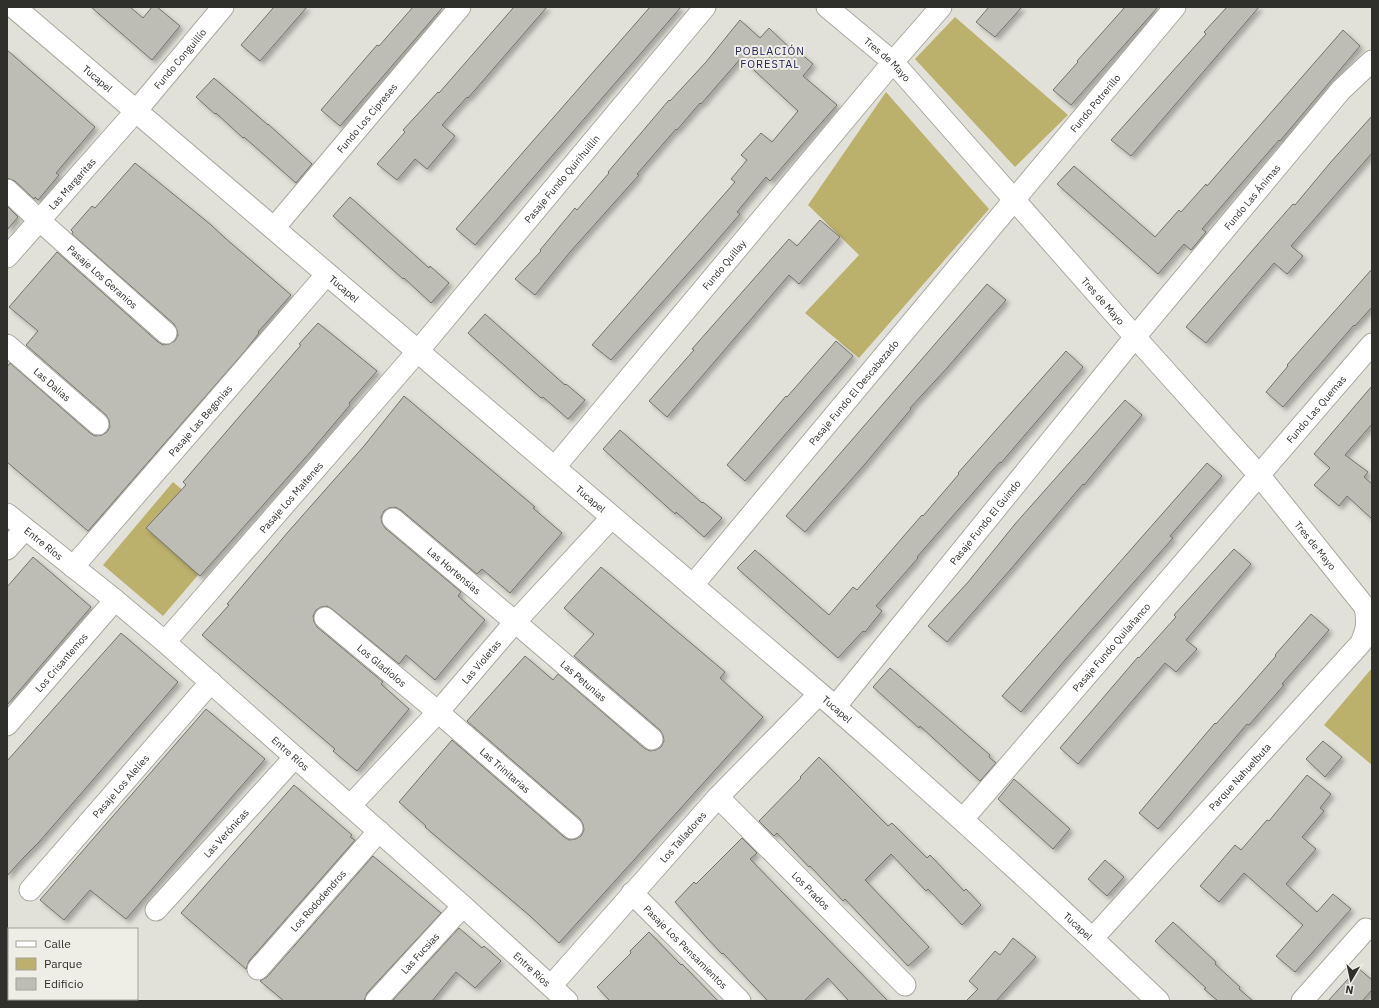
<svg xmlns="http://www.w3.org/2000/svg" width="1379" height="1008" viewBox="0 0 1379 1008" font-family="'IBM Plex Sans',sans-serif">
<defs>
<filter id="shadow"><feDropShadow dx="3.5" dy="3.5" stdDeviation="2" flood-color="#0004"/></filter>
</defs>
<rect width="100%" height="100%" fill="#e2e1d9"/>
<!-- green -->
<path fill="#bbb06c" d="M955 17 1068 115 1015 167 915 59Z
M886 92 989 209 859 358 805 313 859 255 808 205Z
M173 482 234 533 163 616 103 565Z
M1372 668V765L1324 725Z"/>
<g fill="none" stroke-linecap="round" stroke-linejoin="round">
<!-- river -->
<path stroke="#d5c66c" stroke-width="43" d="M7 999 10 1001"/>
</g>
<!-- building -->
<path fill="#bebdb5" stroke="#74736c" filter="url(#shadow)" d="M91 7H130L143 18 152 7H157L180 26 152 60Z
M274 7H307L260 61 241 45Z
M413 7H443L340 126 321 110 377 45 379 46Z
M514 7H547L468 98 467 97 442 125 455 136 427 169 415 159 397 180 377 164 405 132 403 130 438 92 439 93Z
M650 7H681L475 245 456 229Z
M989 7H1022L995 37 976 22Z
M1125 7H1158L1071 105 1053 90 1078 62 1077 61Z
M1227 7H1259L1131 156 1111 140 1206 34 1204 32Z
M740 20 760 38 769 28 797 55 799 52 813 64 803 76 837 105 770 181 766 177 737 212 740 214 708 251 611 360 592 345 735 182 731 179 747 160 741 155 761 133 772 142 798 111 741 58 701 104 700 103 677 130 676 129 637 174 639 175 570 252 535 295 515 279 541 251 540 250 575 208 577 210 609 173 608 172 669 100 670 101 706 62Z
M1343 30 1360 46 1280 141 1279 140 1202 229 1206 232 1191 250 1184 244 1158 274 1057 184 1074 166 1155 237 1179 210 1181 212 1206 184 1207 186Z
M7 50 95 127 56 173 59 175 38 200 35 197 34 199 15 181 7 178Z
M214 78 268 125V124L312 164 296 183 244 137 243 138 216 113 215 114 196 97Z
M1372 116V153L1291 246 1303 256 1287 274 1274 263 1206 343 1186 327 1271 229 1293 204 1295 205 1330 163Z
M135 163 210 224 225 238 291 295 258 332 259 333 245 351 88 531 7 462V367L10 363 90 433 95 436 102 435 107 432 110 427 109 420 106 415 26 345 38 331 9 307 57 252 158 342 163 345 169 344 175 341 178 335 177 330 174 324 72 234 73 232 71 230 92 206 95 208Z
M350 197 429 268 430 266 449 283 431 303 404 278 403 279 333 216Z
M7 206 18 217 7 230Z
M820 220 840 237 799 284 789 275 667 417 649 401 694 350 692 349 789 239 797 246Z
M1372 269V307L1355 326 1354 325 1283 407 1266 392 1288 366 1287 365Z
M987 284 1006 300 947 368 910 408 911 409 865 464 805 532 786 516Z
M485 314 565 385 566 384 585 400 568 419 543 397 541 398 468 333Z
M318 323 377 371 349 403 350 405 312 450 200 576 146 528 186 485 183 482 301 345 299 344Z
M836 341 853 356 745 481 727 465 786 396 787 397Z
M1066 351 1083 367 1001 463 1000 462 917 557 918 558 876 606 882 611 865 632 863 631 838 658 737 568 755 550 829 615 853 587 857 590 922 515 923 516 959 474 958 473Z
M1372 386V424L1345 455 1368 472 1364 477 1372 484V519L1347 496 1339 506 1314 485 1330 468 1314 454Z
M404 396 535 507 533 508 562 533 510 593 482 569 477 574 401 510 395 507 389 508 384 511 381 517 382 523 385 528 461 592 458 596 485 620 435 680 406 655 399 664 332 609 327 606 321 607 316 610 313 616 314 622 317 627 383 682 381 684 409 709 357 771 333 751 335 749 202 635 229 605 227 604 288 532 364 446Z
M1125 400 1142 415 1084 485 1083 484 1010 570 947 642 928 626 969 581 1015 524Z
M620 430 702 503 703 502 722 518 704 537 676 512 675 514 603 449Z
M1207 463 1222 476 1170 536 1173 538 1065 660 1021 712 1002 696Z
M1234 549 1251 564 1186 640 1197 649 1176 672 1165 663 1078 764 1060 748 1138 657 1139 658 1176 617 1174 615Z
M33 557 91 607 7 705V587Z
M601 567 725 672 720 678 763 717 559 943 529 915 425 827 426 826 399 802 452 740 564 837 569 840 576 839 581 836 584 830 583 824 580 819 467 721 525 656 553 680 558 674 644 748 650 751 656 750 661 747 664 741 663 735 660 730 574 656 594 634 564 608Z
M1311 614 1329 630 1282 684 1284 685 1249 725 1247 724 1158 829 1139 813 1215 723 1216 724 1241 696 1276 656 1275 655Z
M121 633 178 682 39 842 24 857 7 876V761Z
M890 668 990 755 989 757 996 763 980 781 920 726 919 728 873 687Z
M206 709 265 759 126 919 90 890 64 920 40 900Z
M1323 741 1342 757 1325 777 1306 759Z
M819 757 888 826 892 823 927 858 930 855 964 891 966 889 981 905 962 925 928 889 926 891 891 854 865 880 929 947 908 966 845 899 843 901 810 866 809 867 777 833 774 836 759 821 801 778 800 777Z
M1307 775 1331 794 1320 808 1324 811 1302 837 1316 849 1286 884 1317 912 1333 894 1351 909 1295 972 1276 956 1303 925 1244 873 1219 902 1200 886 1235 845 1241 850 1267 820 1269 821Z
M1014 779 1070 829 1053 849 998 799Z
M294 785 352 835 350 837 355 840 249 961 246 969 181 913Z
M742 838 757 853 750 859 888 1001H849L828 978 804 1001H768L723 953 722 954 707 938 675 902 694 882 696 884Z
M373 856 441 913 367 993 364 1001H284L260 981 267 977Z
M1105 860 1124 877 1107 896 1088 879Z
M1173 922 1216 962 1215 964 1240 987 1239 989 1253 1001H1218L1204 989 1206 988 1155 941Z
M459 928 482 948 484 946 501 961 475 988 456 972 432 1001H392Z
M649 932 681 965 682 964 718 1001H610L597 987 631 953 630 951Z
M1013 938 1036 957 996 1001H966L978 989 969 981 995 951 1000 955Z
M1358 968 1372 980V990L1362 1001H1328Z"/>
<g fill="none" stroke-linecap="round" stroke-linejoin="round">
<defs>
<g id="minor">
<path id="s1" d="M827 7 893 62 1135 337 1259 475 1365 607 1372 613"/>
<path id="s2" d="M7 190 39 220 166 333"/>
<path id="s3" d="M274 228 460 7"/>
<path id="s4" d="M7 257 136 111 223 7"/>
<path id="s5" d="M7 345 98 424"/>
<path id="s6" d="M554 468 893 62 941 7"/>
<path id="s7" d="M7 514 115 600 165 642 463 906 567 1001"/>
<path id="s8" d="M393 519 515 622 652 739"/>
<path d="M7 549 25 529"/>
<path id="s9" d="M73 567 327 274"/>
<path id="s10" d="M692 586 1175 7"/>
<path id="s11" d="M325 618 438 712 572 828"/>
<path id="s12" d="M165 642 418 351 705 7"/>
<path id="s13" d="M835 707 1135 337 1341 90 1372 61"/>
<path id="s14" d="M7 725 115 600"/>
<path id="s15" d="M718 797 905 985"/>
<path id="s16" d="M350 806 438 712 515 622 612 517"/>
<path id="s17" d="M963 819 1372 344"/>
<path id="s18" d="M30 890 211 682"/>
<path id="s19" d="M632 893 740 1001"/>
<path id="s20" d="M156 910 295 757"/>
<path id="s21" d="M1093 938 1361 643C1367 629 1368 623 1365 607"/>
<path id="s22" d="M258 969 379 831"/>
<path id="s23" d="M551 986 718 797 819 694"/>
<path id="s24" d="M376 1001 463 906"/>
<path d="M1302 1001 1366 929"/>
</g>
<g id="tertiary">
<path id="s25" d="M14 7 835 707C945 803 1053 901 1158 1001"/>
</g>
</defs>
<!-- minor casing -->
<use href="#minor" stroke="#aaa9a1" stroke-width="23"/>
<!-- tertiary casing -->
<use href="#tertiary" stroke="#aaa9a1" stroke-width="24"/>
<!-- minor -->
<use href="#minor" stroke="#fff" stroke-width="21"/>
<!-- tertiary -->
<use href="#tertiary" stroke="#fff" stroke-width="22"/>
</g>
<g text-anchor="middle" stroke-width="4" stroke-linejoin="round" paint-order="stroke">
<!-- street labels -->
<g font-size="10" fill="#2f2f2c" stroke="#efeee6">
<text dy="4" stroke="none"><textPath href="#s4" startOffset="263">Fundo Conguillío</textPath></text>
<text dy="4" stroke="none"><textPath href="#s1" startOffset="80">Tres de Mayo</textPath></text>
<text dy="4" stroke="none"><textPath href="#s25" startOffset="110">Tucapel</textPath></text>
<text dy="4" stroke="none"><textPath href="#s10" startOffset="629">Fundo Potrerillo</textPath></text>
<text dy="4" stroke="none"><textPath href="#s3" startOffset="144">Fundo Los Cipreses</textPath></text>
<text dy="4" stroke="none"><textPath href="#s12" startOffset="610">Pasaje Fundo Quirihuillín</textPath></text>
<text dy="4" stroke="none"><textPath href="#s4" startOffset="98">Las Margaritas</textPath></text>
<text dy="4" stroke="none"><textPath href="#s13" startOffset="659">Fundo Las Ánimas</textPath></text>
<text dy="4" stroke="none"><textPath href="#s6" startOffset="265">Fundo Quillay</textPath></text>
<text dy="4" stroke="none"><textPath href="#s2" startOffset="129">Pasaje Los Geranios</textPath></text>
<text dy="4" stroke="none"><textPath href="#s25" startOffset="434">Tucapel</textPath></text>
<text dy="4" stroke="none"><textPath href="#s1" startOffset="404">Tres de Mayo</textPath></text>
<text dy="4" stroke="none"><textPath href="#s5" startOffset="60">Las Dalias</textPath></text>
<text dy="4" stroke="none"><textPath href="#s10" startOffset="252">Pasaje Fundo El Descabezado</textPath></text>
<text dy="4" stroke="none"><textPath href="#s17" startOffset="541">Fundo Las Quemas</textPath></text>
<text dy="4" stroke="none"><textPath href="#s9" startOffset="194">Pasaje Las Begonias</textPath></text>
<text dy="4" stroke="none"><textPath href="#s12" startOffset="192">Pasaje Los Maitenes</textPath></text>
<text dy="4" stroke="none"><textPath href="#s25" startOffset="758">Tucapel</textPath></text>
<text dy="4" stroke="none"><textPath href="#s13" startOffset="238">Pasaje Fundo El Guindo</textPath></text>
<text dy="4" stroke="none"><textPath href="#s7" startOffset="47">Entre Ríos</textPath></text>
<text dy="4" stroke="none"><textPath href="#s1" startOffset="728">Tres de Mayo</textPath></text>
<text dy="4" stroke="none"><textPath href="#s8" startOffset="80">Las Hortensias</textPath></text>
<text dy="4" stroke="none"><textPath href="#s17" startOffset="227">Pasaje Fundo Quilañanco</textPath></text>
<text dy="4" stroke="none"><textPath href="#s16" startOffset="195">Las Violetas</textPath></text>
<text dy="4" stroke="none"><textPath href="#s14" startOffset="83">Los Crisantemos</textPath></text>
<text dy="4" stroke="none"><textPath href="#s11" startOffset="74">Los Gladiolos</textPath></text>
<text dy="4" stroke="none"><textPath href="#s8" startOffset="250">Las Petunias</textPath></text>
<text dy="4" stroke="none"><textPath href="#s25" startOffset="1082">Tucapel</textPath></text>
<text dy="4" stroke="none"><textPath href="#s7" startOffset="371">Entre Ríos</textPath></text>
<text dy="4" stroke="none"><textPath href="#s11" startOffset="236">Las Trinitarias</textPath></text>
<text dy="4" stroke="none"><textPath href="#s21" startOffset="218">Parque Nahuelbuta</textPath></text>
<text dy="4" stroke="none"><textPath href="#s18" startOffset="138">Pasaje Los Alelíes</textPath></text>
<text dy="4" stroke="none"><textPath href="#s20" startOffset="104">Las Verónicas</textPath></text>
<text dy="4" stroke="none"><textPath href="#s23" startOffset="199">Los Talladores</textPath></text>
<text dy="4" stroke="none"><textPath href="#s15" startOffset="132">Los Prados</textPath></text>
<text dy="4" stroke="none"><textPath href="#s22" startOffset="91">Los Rododendros</textPath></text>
<text dy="4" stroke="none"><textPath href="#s25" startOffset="1406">Tucapel</textPath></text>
<text dy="4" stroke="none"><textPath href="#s19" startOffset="76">Pasaje Los Pensamientos</textPath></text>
<text dy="4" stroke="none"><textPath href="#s24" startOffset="65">Las Fucsias</textPath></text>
<text dy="4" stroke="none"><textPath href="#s7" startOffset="695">Entre Ríos</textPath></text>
</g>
<!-- neighbourhood labels -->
<g font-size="11" letter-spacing="1" fill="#25235c" stroke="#efeee6">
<text x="770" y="55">POBLACIÓN<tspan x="770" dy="13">FORESTAL</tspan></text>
</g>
</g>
<!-- border -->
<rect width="1379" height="1008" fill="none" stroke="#2f2f2c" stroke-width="16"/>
<!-- legend -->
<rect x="8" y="928" width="130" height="72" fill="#efeee6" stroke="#a2a29c"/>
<rect x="16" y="941" width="20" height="6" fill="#ffffff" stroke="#a2a29c"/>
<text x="44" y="948" font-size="12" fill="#2f2f2c">Calle</text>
<rect x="16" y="958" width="20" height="12" fill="#bbb06c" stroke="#a2a29c"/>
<text x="44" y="968" font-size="12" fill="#2f2f2c">Parque</text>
<rect x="16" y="978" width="20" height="12" fill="#bebdb5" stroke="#a2a29c"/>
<text x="44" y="988" font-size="12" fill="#2f2f2c">Edificio</text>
<!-- north arrow -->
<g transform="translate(1351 980) rotate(189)" stroke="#efeee6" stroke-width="3" paint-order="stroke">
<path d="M0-3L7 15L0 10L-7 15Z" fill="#2f2f2c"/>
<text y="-6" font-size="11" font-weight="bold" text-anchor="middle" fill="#2f2f2c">N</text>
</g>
</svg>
